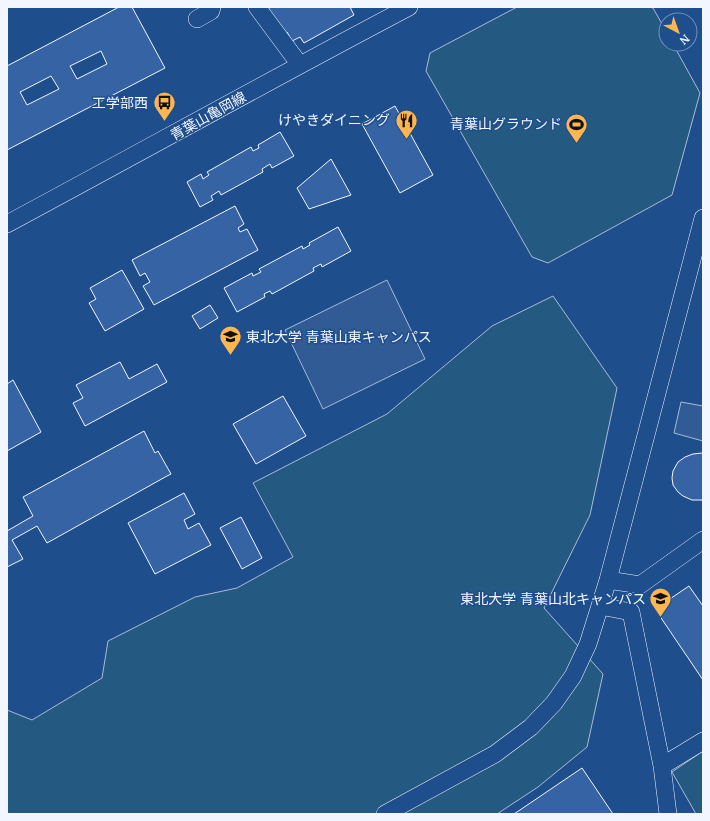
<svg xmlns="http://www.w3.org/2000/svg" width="710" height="821" viewBox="0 0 710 821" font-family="'Noto Serif','Noto Sans JP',serif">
<rect width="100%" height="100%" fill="#1f4e8c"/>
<!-- green -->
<path fill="#245a82" stroke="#a8bbd7" d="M517 7H651L653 8 666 31V44H673L700 93 672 195 548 263 532 257 426 71 430 53Z
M553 296 617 388 590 515 544 608 603 674 587 747 538 787 497 814H7V710L32 720 102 678 108 641 195 597 237 588 293 557 253 483 387 414 492 326Z
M703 751V814H696L672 772Z"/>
<!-- parking -->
<path fill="#305b95" stroke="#a8bbd7" d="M387 280 425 359 323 409 285 330Z
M681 402 703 406V441L674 433Z"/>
<!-- building -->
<path fill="#3563a3" stroke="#f2f6ff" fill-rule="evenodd" d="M119 7H132L165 68 7 150V66ZM101 51 107 64 77 79 70 66ZM51 76 59 89 27 105 20 92Z
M268 7H350L354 15 304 43 300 37 292 41 287 32 283 35Z
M395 106 433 175 400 193 362 124Z
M280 132 294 156 272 168 270 164 262 169 263 172 221 195 219 191 211 196 213 200 200 207 187 182 201 174 203 179 209 175 207 172 251 147 253 151 259 148 258 145Z
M331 159 351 195 309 209 297 188Z
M235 206 244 224 238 228 240 232 247 229 258 250 154 305 143 286 150 282 145 273 140 276 132 260Z
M338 227 351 251 322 267 321 264 313 268 314 271 272 294 270 291 264 294 265 297 237 312 224 288 252 273 253 276 261 272 259 269 302 246 303 249 310 245 309 243Z
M122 270 144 309 105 331 89 303 96 299 90 288Z
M210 305 218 318 200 329 192 316Z
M120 362 129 379 157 364 167 382 85 426 73 403 83 398 76 385Z
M13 380 41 432 7 451V384Z
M283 396 306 436 256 464 233 424Z
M144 431 155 453 158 451 171 474 167 476 47 543 37 526 12 540 23 559 7 567V530V531L33 516 23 497Z
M702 453 703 454V502L702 500H692L683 496 678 492 673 485 672 478 673 471 678 462 685 457 693 454Z
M184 493 195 514 184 520 188 529 199 523 211 545 155 574 128 523Z
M241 517 262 558 242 569 220 528Z
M689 586 703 606V680L655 609Z
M582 768 613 814H514Z"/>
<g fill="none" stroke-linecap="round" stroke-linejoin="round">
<defs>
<path id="minor" d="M257 7 300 65
M197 19 211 11 212 7
M7 224C141 152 274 78 409 7
M608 580 640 585 703 540
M600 606 631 612 662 766 668 814
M662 766 703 741
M385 814 495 754 531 727 554 703 573 676 588 644 608 580 703 218"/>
</defs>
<!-- minor casing -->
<use href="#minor" stroke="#f2f6ff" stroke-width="18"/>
<!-- minor -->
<use href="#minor" stroke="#1f4e8c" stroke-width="17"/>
</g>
<!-- icons -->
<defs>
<symbol id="bus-pin" viewBox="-11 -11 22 30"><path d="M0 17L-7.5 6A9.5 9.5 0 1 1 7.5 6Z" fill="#ffb74d" stroke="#1f4e8c"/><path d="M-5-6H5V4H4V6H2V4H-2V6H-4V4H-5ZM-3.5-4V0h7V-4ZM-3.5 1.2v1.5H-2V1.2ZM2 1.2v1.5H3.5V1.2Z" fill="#111"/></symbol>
<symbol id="restaurant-pin" viewBox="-11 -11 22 30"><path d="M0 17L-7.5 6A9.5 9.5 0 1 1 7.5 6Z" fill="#ffb74d" stroke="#1f4e8c"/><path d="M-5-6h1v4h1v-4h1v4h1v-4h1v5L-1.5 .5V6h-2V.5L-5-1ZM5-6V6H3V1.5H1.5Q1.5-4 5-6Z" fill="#111"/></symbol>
<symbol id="stadium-pin" viewBox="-11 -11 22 30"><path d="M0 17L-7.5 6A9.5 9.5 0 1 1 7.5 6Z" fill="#ffb74d" stroke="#1f4e8c"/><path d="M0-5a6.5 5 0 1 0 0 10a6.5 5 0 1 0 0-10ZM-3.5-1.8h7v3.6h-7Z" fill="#111"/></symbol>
<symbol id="university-pin" viewBox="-11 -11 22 30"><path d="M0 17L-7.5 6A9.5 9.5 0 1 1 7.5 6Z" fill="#ffb74d" stroke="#1f4e8c"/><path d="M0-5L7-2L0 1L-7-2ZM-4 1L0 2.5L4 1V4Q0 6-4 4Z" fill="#111"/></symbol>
</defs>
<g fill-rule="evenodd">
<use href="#bus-pin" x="152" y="90" width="25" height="34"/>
<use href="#restaurant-pin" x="394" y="108" width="25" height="34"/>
<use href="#stadium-pin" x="564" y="112" width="25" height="34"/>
<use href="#university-pin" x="218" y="324" width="25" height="34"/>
<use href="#university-pin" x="648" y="586" width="25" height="34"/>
</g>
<g text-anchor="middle" stroke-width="3" stroke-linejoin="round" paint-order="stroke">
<!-- poi labels -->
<g font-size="14" fill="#f2f6ff" stroke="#1f4e8c" text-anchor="end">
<text x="148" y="108">工学部西</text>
<text x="390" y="125">けやきダイニング</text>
<text x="562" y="129">青葉山グラウンド</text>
<text x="246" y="342" text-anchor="start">東北大学 青葉山東キャンパス</text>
<text x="646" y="604">東北大学 青葉山北キャンパス</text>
</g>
<!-- street labels -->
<g font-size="14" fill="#f2f6ff" stroke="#1f4e8c">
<text transform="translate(208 116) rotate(-29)" y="5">青葉山亀岡線</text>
</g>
</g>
<!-- border -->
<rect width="710" height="821" fill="none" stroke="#f2f6ff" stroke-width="16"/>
<!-- north arrow -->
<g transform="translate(678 32) rotate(139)"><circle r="19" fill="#1f4e8c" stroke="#7391ba"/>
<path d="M0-3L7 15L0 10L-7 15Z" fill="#ffb74d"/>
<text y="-6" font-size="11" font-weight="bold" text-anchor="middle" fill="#f2f6ff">N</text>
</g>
</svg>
